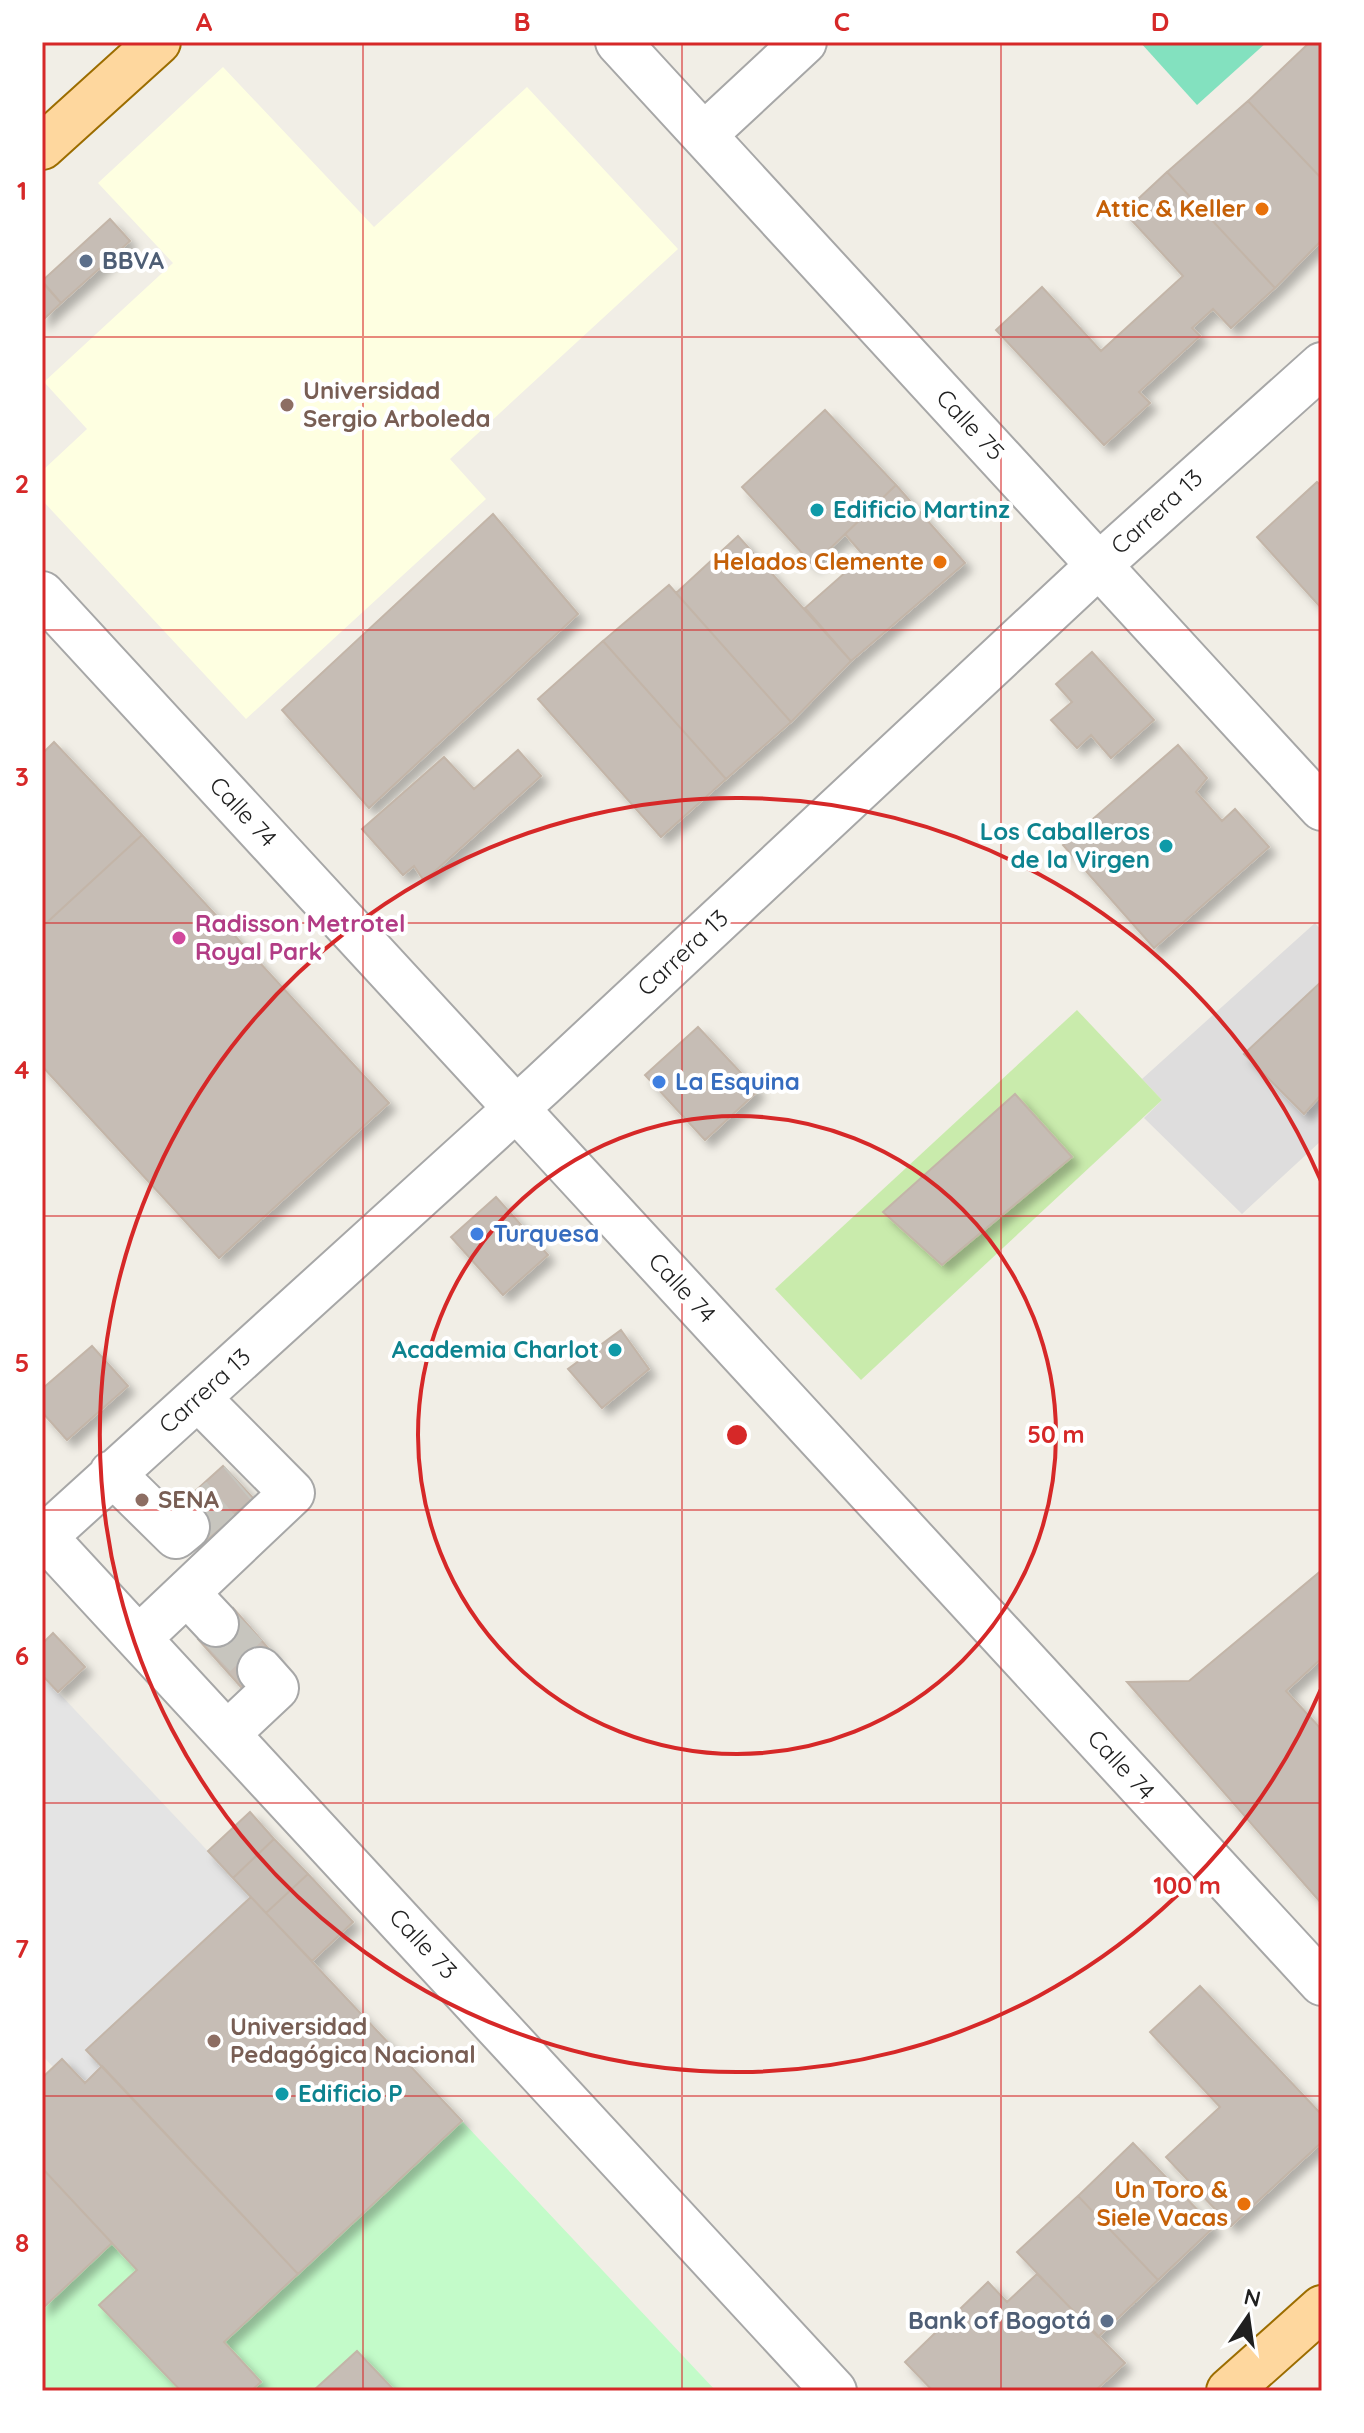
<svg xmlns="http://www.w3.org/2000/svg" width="1364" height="2433" viewBox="0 0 1364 2433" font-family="Quicksand,sans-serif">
<defs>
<filter id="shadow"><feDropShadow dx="7" dy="7" stdDeviation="4" flood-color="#0004"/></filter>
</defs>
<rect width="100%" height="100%" fill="#f1eee6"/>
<!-- residential -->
<path fill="#dedddd" d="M1315 923 1322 931V1140L1242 1214 1144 1118 1162 1100 1142 1079Z"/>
<!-- education -->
<path fill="#feffe1" d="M223 67 374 227 527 87 678 249 450 459 486 499 246 719 42 500V471L87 429 44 382 173 263 98 183Z"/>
<!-- grass -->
<path fill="#c9ebac" d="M1077 1010 1162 1100 861 1380 775 1289Z"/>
<!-- park -->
<path fill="#c3fbc9" d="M462 2121 716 2391H395L357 2351 313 2391H251L261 2381 224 2342Z
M112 2243 137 2270 100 2305 181 2391H42V2309Z"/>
<!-- pitch -->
<path fill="#83e1bf" d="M1140 42H1267L1197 105Z"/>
<!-- parking -->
<path fill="#e4e4e4" d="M42 1675 251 1897 87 2049 102 2066 85 2083 63 2060 53 2067 42 2055Z"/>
<!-- building -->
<path fill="#c6bdb5" stroke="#c3b5a8" stroke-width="2" filter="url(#shadow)" d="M1310 42H1322V179L1248 101Z
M1248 101 1322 179V240L1275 288 1167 172Z
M1167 172 1275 288 1231 328 1213 309 1192 328 1200 336 1139 392 1150 403 1104 445 996 330 1042 287 1101 351 1183 276 1124 212Z
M110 219 130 241 61 303 42 281Z
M42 282 61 303 42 321Z
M825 410 896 485 813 565 742 487Z
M1317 482 1322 487V609L1257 537Z
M896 485 965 563 851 661 805 608 864 556 845 534Z
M493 514 578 614 369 808 282 710Z
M738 536 851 661 791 722 676 593Z
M669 585 791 722 726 779 603 641Z
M603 641 726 779 661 837 538 699Z
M1092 652 1154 720 1111 758 1091 735 1077 748 1051 720 1072 702 1056 684Z
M54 742 142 835 42 927V754Z
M1178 745 1207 778 1196 792 1222 821 1235 809 1269 847 1154 948 1063 845Z
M518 750 541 776 424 881 414 866 403 875 362 829 444 757 474 789Z
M142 835 389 1103 219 1258 42 1066V927Z
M1322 981V1094L1304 1114 1244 1054Z
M698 1027 758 1091 705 1140 645 1075Z
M1015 1094 1072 1157 942 1265 883 1212Z
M496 1197 548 1255 503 1295 451 1237Z
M621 1330 649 1369 602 1408 568 1369Z
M92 1346 128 1386 67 1440 42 1412V1389Z
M223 1466 253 1498 203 1543 173 1511Z
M1322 1570V1658L1286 1691 1322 1730V1904L1127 1682 1189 1681Z
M233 1608 275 1656 241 1687 198 1639Z
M53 1633 85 1667 58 1692 42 1675V1644Z
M250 1812 274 1839 233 1878 208 1851Z
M274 1839 308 1874 266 1913 233 1878Z
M308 1874 353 1922 312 1961 266 1913Z
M251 1897 462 2121 298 2274 86 2050Z
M1200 1986 1322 2115V2142L1231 2226 1166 2157 1220 2107 1150 2032Z
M62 2059 85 2083 102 2066 298 2274 224 2342 261 2382 251 2391H181L99 2305 137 2270 42 2168V2078Z
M1133 2143 1214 2227 1158 2280 1078 2196Z
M42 2168 112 2243 42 2309Z
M1078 2196 1158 2280 1098 2337 1017 2252Z
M1037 2274 1125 2363 1095 2391H933L905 2362 988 2282 1007 2302Z
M357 2351 395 2391H313Z"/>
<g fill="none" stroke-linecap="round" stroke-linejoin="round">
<!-- minor-tunnel -->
<path stroke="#c7c5be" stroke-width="44" stroke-dasharray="44 22" stroke-linecap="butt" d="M187 1527 239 1483
M216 1624 260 1670"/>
<defs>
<path id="minor" d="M618 42 1322 808
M704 135 804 42
M42 594 1322 1983
M112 1473 176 1536 187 1527
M42 1534 834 2391
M42 1539 542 1085 1099 565 1322 365
M187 1593 216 1624
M139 1638 292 1493 198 1398
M228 1733 276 1688 260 1670"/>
<path id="major" d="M42 147 158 42
M1229 2391 1322 2308"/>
</defs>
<!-- minor casing -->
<use href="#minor" stroke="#a7a7a7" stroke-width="48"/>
<!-- major casing -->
<use href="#major" stroke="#9c6d00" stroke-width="48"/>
<!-- minor -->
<use href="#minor" stroke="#fff" stroke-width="44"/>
<!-- major -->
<use href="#major" stroke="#fed79e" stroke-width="44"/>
</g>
<!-- grid -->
<path fill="none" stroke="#d62828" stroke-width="2" stroke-opacity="0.55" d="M363 42V2391M682 42V2391M1001 42V2391M42 337H1322M42 630H1322M42 923H1322M42 1216H1322M42 1510H1322M42 1803H1322M42 2096H1322"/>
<!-- distance rings -->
<g fill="none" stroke="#d62828" stroke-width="4">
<circle cx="737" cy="1435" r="319"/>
<path d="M1321 1689A637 637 0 1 1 1321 1181"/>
</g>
<!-- markers -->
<g fill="#e8710a" stroke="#fff" stroke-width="3">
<circle cx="1262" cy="209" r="8"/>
<circle cx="940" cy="562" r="8"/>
<circle cx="1244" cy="2204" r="8"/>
</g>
<g fill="#5c6f8a" stroke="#fff" stroke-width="3">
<circle cx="86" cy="261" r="8"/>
<circle cx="1107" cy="2321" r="8"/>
</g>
<g fill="#8d6e63" stroke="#fff" stroke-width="3">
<circle cx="287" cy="405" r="8"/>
<circle cx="142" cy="1500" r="8"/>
<circle cx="214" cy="2041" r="8"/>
</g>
<g fill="#0f9aa8" stroke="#fff" stroke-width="3">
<circle cx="817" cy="510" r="8"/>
<circle cx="1166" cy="846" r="8"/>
<circle cx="615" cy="1350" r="8"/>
<circle cx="282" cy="2094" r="8"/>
</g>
<circle fill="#d1479c" stroke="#fff" stroke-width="3" cx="179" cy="938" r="8"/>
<g fill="#3f7fe0" stroke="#fff" stroke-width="3">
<circle cx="659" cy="1082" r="8"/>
<circle cx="477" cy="1234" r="8"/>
</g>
<g text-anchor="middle" stroke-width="8" stroke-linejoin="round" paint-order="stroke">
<!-- food labels -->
<g font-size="24" font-weight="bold" fill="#c56008" stroke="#fff" text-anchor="end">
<text x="1246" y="217">Attic &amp; Keller</text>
<text x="924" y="570">Helados Clemente</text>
<text x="1228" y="2198">Un Toro &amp;<tspan x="1228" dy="28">Siele Vacas</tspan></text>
</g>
<!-- service labels -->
<g font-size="24" font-weight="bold" fill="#4e5e75" stroke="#fff" text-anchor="start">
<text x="102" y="269">BBVA</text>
<text x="1091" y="2329" text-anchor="end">Bank of Bogotá</text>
</g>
<!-- education labels -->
<g font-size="24" font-weight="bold" fill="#785e54" stroke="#fff" text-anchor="start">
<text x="303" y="399">Universidad<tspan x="303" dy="28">Sergio Arboleda</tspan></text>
<text x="158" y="1508">SENA</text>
<text x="230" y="2035">Universidad<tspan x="230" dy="28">Pedagógica Nacional</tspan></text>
</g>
<!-- street labels -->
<g font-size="24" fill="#202020" stroke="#fff">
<text transform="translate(970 425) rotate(47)" y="8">Calle 75</text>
<text transform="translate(1157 512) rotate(-42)" y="8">Carrera 13</text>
<text transform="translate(243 812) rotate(47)" y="8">Calle 74</text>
<text transform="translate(683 953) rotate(-43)" y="8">Carrera 13</text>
<text transform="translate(682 1288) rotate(47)" y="8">Calle 74</text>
<text transform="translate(205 1391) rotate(-42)" y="8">Carrera 13</text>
<text transform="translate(1121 1765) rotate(47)" y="8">Calle 74</text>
<text transform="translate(423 1944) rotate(47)" y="8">Calle 73</text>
</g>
<!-- culture labels -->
<g font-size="24" font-weight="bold" fill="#0d838f" stroke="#fff" text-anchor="start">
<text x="833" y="518">Edificio Martinz</text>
<text x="1150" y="840" text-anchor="end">Los Caballeros<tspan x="1150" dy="28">de la Virgen</tspan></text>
<text x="599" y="1358" text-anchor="end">Academia Charlot</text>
<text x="298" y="2102">Edificio P</text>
</g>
<!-- hotel labels -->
<g font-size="24" font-weight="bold" fill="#b23c85" stroke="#fff" text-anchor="start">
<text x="195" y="932">Radisson Metrotel<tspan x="195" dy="28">Royal Park</tspan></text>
</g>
<!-- shop labels -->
<g font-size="24" font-weight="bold" fill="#366cbe" stroke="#fff" text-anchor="start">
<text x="675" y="1090">La Esquina</text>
<text x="493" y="1242">Turquesa</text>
</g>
</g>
<circle cx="737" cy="1435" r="12" fill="#d62828" stroke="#fff" stroke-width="4"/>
<g font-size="24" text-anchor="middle" font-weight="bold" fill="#d62828" stroke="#fff" stroke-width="8" stroke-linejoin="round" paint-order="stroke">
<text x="1056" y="1443">50 m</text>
<text x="1187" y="1894">100 m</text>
</g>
<!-- border -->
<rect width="1364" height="2433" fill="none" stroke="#ffffff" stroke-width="88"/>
<!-- north arrow -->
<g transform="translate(1248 2317) rotate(13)" stroke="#ffffff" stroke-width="6" paint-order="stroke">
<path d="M0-6L14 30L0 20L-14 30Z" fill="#202020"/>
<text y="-12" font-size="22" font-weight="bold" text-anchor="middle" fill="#202020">N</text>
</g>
<rect x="44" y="44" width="1276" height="2345" fill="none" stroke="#d62828" stroke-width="3"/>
<g font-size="26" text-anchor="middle" font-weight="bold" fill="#d62828">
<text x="204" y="31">A</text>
<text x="522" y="31">B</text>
<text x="842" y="31">C</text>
<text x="1160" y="31">D</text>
<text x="22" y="200">1</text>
<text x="22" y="493">2</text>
<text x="22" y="786">3</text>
<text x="22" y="1079">4</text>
<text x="22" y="1372">5</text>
<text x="22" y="1665">6</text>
<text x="22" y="1958">7</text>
<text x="22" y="2252">8</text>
</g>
</svg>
